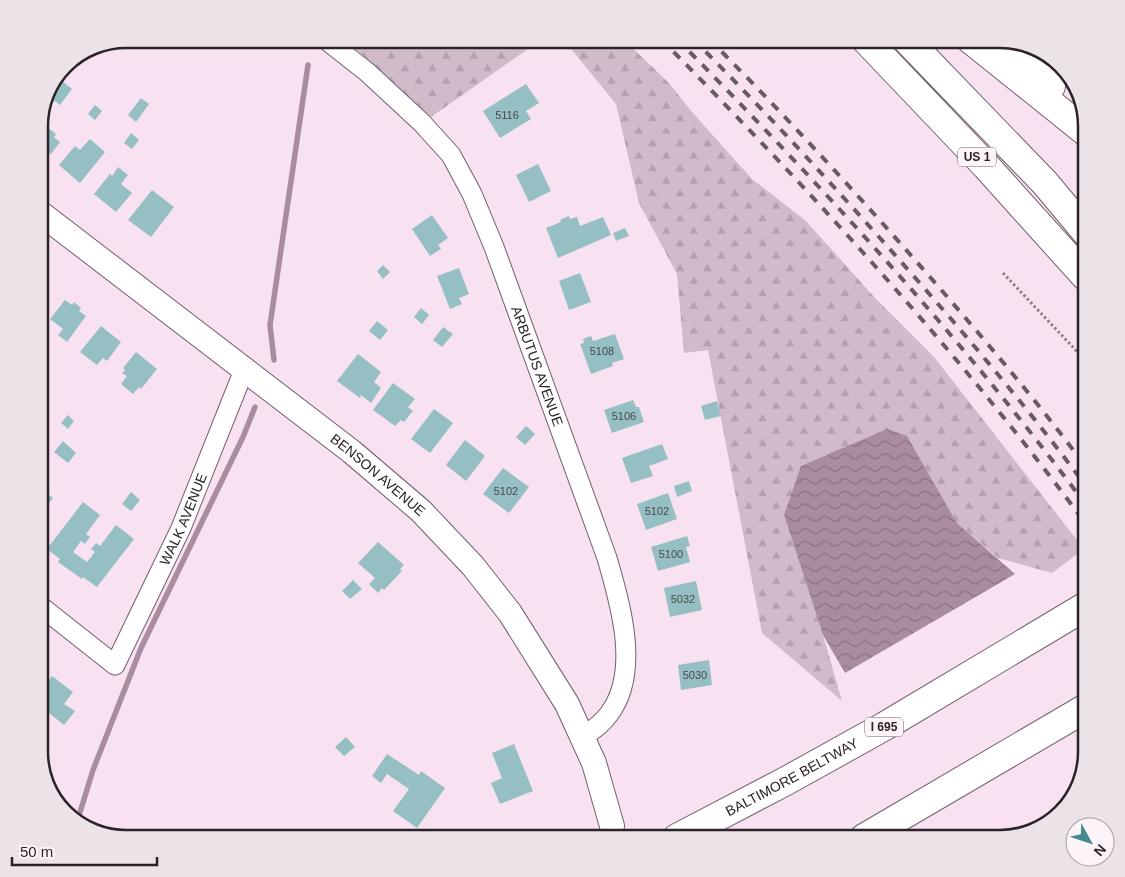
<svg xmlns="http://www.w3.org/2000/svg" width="1125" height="877" viewBox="0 0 1125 877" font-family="Helvetica,sans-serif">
<defs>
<pattern id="forest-firs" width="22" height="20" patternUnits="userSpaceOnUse" patternTransform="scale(1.25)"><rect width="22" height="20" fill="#d1bbcb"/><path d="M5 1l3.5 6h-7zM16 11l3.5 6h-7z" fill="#b4a0ae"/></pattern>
<pattern id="water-waves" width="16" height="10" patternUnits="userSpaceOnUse" patternTransform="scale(1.25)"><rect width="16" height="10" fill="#a98ca0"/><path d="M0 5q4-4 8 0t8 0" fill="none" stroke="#8a7282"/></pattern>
</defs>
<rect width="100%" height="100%" fill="#f8e2f1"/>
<!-- forest -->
<path fill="url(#forest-firs)" d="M345 39H542L431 117Z
M563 39H623L669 83 692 112 752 179 805 220 875 298 934 357 1084 549 1052 573 998 558 957 523 907 436 784 515 823 635 842 701 762 633 708 350 684 353 677 274 639 203 616 104Z"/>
<!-- water -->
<path fill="url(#water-waves)" d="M887 429 907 436 957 523 1015 574 845 673 823 635 784 515 801 466Z"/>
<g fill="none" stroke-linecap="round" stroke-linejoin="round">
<!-- stream -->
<path stroke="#a98ca0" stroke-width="5.5" d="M274 360 270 325 308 65
M77 822 93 770 141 648 243 437 255 407"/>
</g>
<!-- building -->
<path fill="#95bfc2" d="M61 80 72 89 60 105 48 96Z
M526 84 539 103 526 111 531 119 500 138 483 111Z
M141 98 149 104 136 122 128 115Z
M95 105 102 111 95 120 88 114Z
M39 121 56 134 54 137 60 142 51 154 46 150 43 153 39 150Z
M131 133 139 140 132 149 124 143Z
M90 139 105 152 80 183 59 165 75 146 80 150Z
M538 164 551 191 529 202 516 175Z
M118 167 128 175 121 184 132 193 116 212 94 194 110 174 112 176Z
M152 190 174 207 151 237 128 220Z
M432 215 448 238 438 245 441 249 430 256 412 229Z
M569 216 570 219 577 217 580 226 603 217 611 235 558 258 546 228 561 222 560 220Z
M625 228 629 236 616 241 613 233Z
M383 265 390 272 383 279 377 271Z
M459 268 469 294 459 298 462 304 450 309 437 276Z
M580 273 591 302 569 310 559 281Z
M39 279 48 286 39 298Z
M65 300 72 305 74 302 81 308 79 311 86 316 67 342 58 335 63 329 50 319Z
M421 308 429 315 422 324 414 317Z
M377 321 388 330 380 340 369 331Z
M101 326 121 342 107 361 103 358 97 365 80 352Z
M443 327 453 334 442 347 433 340Z
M615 334 624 359 612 363 613 366 591 374 580 344 584 343 583 339 591 336 593 341Z
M136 352 157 369 141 389 139 387 133 394 121 384 127 376 122 373 125 370 123 368Z
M358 354 381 372 374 382 381 388 371 403 361 395 360 398 337 381Z
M393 383 415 399 408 407 413 411 404 422 401 420 395 426 373 410Z
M633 400 636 407H639L644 422 612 433 604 410Z
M717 401 721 416 705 420 701 406Z
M434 409 453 423 430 453 411 439Z
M68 415 74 421 68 429 61 423Z
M526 426 535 434 525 445 516 437Z
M465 440 485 456 466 481 446 465Z
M63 441 76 453 68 463 54 452Z
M662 444 668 459 649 466 653 476 631 483 622 458Z
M503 468 529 487 509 513 483 494Z
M689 481 692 491 677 497 674 486Z
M39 487 53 498 39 516Z
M131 492 140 500 131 511 122 504Z
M668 493 677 519 646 530 637 504Z
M83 502 100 515 86 534 90 537 85 544 81 541 73 552 87 562 95 552 91 549 96 543 100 546 116 525 134 539 97 587 83 577 82 579 58 562 60 559 47 549Z
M687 536 690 546 686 547 690 562 658 571 651 547Z
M378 542 404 565 400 569 402 571 384 590 382 588 378 593 369 584 375 578 358 563Z
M353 580 362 589 350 599 342 591Z
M696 581 702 610 670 617 664 588Z
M709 660 712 685 681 690 678 665Z
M52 676 73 692 64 704 75 711 64 725 39 705V694Z
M346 737 355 747 344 756 335 747Z
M514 744 533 791 500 804 491 783 502 778 492 753Z
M387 754 419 775 421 771 445 788 417 828 393 811 409 789 387 774 381 783 372 776Z"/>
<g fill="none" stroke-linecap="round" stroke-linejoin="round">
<defs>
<g id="minor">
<path id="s1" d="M325 39 367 72 422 123 451 155 472 194 494 247 607 558C620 603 641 672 609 714 602 724 593 730 583 737"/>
<path id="s2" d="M39 605 115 665 181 528 244 370"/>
</g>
<g id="tertiary">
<path id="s3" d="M39 212 352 452 421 511 473 566 510 613 567 704 594 763 612 826"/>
</g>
<path id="primary" d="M865 39 986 166 1086 277
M906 39 1045 183 1086 232"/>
<g id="motorway">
<path d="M970 39 1086 132"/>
<path d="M1010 42 1051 86"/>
<path id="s4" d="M677 838 786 781 885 726 1086 606"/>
<path d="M864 838 1086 708"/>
</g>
</defs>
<!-- minor casing -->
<use href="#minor" stroke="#715f6c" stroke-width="21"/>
<!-- tertiary casing -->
<use href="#tertiary" stroke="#715f6c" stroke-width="26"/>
<!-- primary casing -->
<use href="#primary" stroke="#715f6c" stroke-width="30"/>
<!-- motorway casing -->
<use href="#motorway" stroke="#715f6c" stroke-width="30"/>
<!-- path -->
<path stroke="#8e7f89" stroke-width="3" stroke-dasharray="2.5 2.5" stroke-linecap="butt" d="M1003 273 1086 361"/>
<!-- minor -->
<use href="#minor" stroke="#fff" stroke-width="19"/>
<!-- tertiary -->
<use href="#tertiary" stroke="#fff" stroke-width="24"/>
<!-- primary -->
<use href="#primary" stroke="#fff" stroke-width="28"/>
<!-- motorway -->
<use href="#motorway" stroke="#fff" stroke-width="28"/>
<!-- rail -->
<path stroke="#665a63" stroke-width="4" stroke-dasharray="9 9" stroke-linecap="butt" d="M661 39C812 192 958 351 1086 524
M677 39C822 186 963 339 1086 505
M693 39C771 117 845 198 918 281 976 347 1033 415 1086 486
M709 39C786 116 859 196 930 277 984 339 1037 401 1086 467"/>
</g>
<g text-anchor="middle" stroke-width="4" stroke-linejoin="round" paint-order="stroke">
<!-- number labels -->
<g font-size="11" fill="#464a4f">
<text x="507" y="119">5116</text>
<text x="602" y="355">5108</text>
<text x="624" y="420">5106</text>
<text x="506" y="495">5102</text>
<text x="657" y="515">5102</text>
<text x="671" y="558">5100</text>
<text x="683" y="603">5032</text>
<text x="695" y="679">5030</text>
</g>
<!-- shield labels -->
<g fill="#fdf4fa" stroke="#6a6268" stroke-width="1">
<rect x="958" y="147.5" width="38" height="19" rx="4"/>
<rect x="865" y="717.5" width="38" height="19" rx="4"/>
</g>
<g font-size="12" font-weight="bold" fill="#2b2329">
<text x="977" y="161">US 1</text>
<text x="884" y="731">I 695</text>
</g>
<!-- street labels -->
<g font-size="14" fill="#2b2329" stroke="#fdf4fa">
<text dy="5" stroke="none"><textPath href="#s1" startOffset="400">ARBUTUS AVENUE</textPath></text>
<text dy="5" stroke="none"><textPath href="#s3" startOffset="429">BENSON AVENUE</textPath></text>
<text dy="5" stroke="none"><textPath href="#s2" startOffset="258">WALK AVENUE</textPath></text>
<text dy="5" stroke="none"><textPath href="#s4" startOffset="130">BALTIMORE BELTWAY</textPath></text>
</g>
</g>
<!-- crop -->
<path d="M0 0H1125V877H0ZM126 48H1000A78 78 0 0 1 1078 126V752A78 78 0 0 1 1000 830H126A78 78 0 0 1 48 752V126A78 78 0 0 1 126 48Z" fill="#ece3e9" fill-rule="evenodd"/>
<path fill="none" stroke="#2b2329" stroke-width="2.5" d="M126 48H1000A78 78 0 0 1 1078 126V752A78 78 0 0 1 1000 830H126A78 78 0 0 1 48 752V126A78 78 0 0 1 126 48Z"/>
<!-- north arrow -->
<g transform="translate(1090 842) rotate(130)"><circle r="24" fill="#fdf4fa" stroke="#a9a0a6"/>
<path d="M0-4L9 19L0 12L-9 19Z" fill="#438b8f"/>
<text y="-8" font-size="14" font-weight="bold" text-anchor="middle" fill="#2b2329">N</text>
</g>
<!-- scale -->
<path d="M12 857v8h145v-8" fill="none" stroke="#2b2329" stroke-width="2.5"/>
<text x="20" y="857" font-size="15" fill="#2b2329" stroke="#fdf4fa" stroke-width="4" paint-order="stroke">50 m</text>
</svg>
